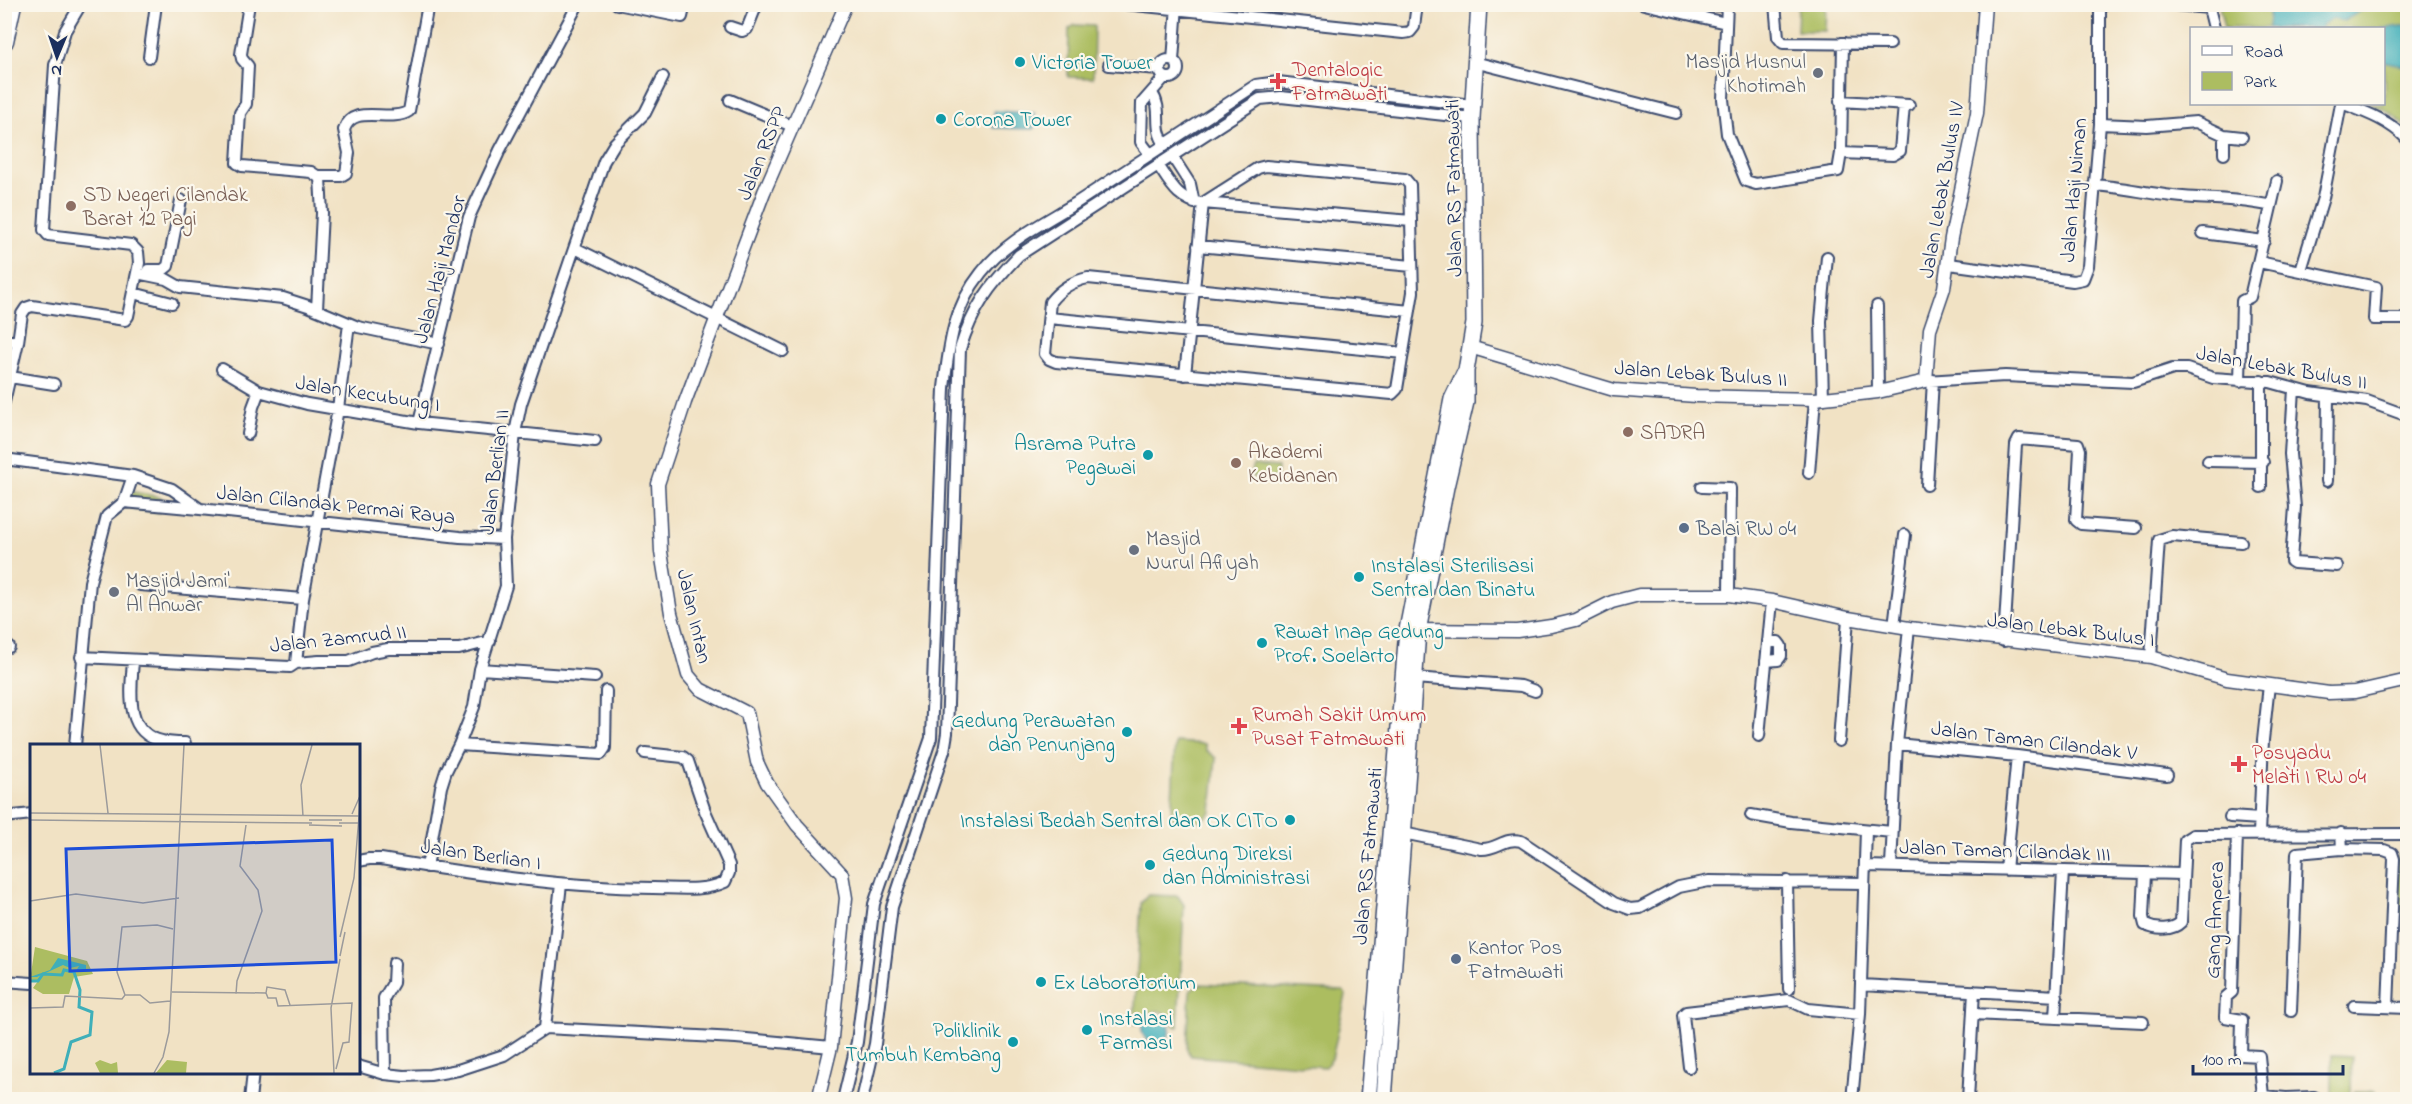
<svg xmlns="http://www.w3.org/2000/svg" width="2412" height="1104" viewBox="0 0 2412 1104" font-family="'Indie Flower',sans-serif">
<rect width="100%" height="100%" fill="#fbf7ec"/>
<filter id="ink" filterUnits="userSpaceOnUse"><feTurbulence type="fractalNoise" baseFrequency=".0167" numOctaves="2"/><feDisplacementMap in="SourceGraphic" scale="12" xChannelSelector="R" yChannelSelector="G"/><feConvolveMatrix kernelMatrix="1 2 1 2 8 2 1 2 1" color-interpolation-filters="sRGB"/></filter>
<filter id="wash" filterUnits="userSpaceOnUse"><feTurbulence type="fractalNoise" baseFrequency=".008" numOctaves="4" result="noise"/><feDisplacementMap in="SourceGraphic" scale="24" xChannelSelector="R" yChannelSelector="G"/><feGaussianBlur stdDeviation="1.35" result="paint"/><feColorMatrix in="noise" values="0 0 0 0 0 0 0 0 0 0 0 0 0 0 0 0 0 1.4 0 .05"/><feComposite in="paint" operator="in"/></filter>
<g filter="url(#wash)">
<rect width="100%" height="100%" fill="#f1e2c4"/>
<!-- green -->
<path fill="#acbd61" stroke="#647660" stroke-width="1.5" d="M1798 5H1826L1825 31H1797Z
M2219 5H2407V127L2384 109 2367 104H2384V28H2224Z
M1075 25 1094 26 1093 78 1068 77 1069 29Z
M1253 465 1278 467 1277 478 1252 477Z
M129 491 161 497 158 513 126 507Z
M1175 742 1205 744 1206 750 1216 758 1211 812 1201 821 1171 819Z
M2397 855H2407V918H2397Z
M1148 895 1178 896 1184 905 1178 1027 1174 1026C1164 1005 1152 1008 1138 1023L1134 1024 1141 903Z
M1199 984 1343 991 1346 995 1332 1059 1325 1067 1191 1056 1187 1050 1190 990Z
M2332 1055 2352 1056 2351 1094H2332Z
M2355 1091H2375V1099H2355Z"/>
<!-- water -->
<path fill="#3fafb9" stroke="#2d6f8c" stroke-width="1.5" d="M2337 5H2361L2364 9 2344 21 2331 19 2322 25 2321 28H2268L2270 5Z
M2407 25V67L2384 61V29Z
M994 111 1035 113 1034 129 993 128Z
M1142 1029a14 14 0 1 1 28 0a14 14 0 1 1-28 0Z"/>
</g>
<g filter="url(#ink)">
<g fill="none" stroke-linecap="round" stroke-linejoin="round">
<defs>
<path id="minor" d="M249 4 241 54 242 59 248 66 246 104 240 113 237 163 242 166 311 172 320 178 322 213 317 309
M617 4 682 17 685 4
M1125 4 1403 33 1410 32 1414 27 1417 4
M1644 4 1726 23
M1700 4 1727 6
M1727 4 1723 99 1727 134 1746 181 1756 184 1838 171 1841 153 1843 43
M1775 4 1778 37 1783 43 1890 44
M2164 4 2209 8
M2208 4 2214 28
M730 27 742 31 747 29 757 4
M149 57 156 4
M1160 69a9 9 0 1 1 18 0a9 9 0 1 1-18 0Z
M1173 61 1177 5
M1474 62 1676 113
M1109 65 1159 69
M1152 93C1164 111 1152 127 1165 144
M730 100 792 126
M1840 101 1909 105
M2344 104C2368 113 2390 121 2408 140
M2100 124 2147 126 2196 122 2224 135 2242 137
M2224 135V154
M1841 153 1893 155 1900 151 1904 105
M1150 154 1141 142 1142 103 1164 78
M1172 156 1190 184 1194 203
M1158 165C1170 183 1179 202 1203 203L1185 375
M318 176H341L346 173 349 153 344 130C353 102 390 124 409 111L428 4
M2094 185C2121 187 2146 193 2173 196 2206 200 2239 198 2271 206
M1203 203 1258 168 1266 166 1405 179 1410 185 1413 292 1397 389 1392 394 1056 362 1049 359 1045 354 1050 302C1059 290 1073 281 1088 278L1410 311
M1203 203 1411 221
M2203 233 2264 241
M1198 246 1412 266
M575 248 783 351
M2259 262 2376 287 2374 319H2408
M1949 264 2073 281 2083 279 2088 266 2100 124V4
M148 270H163L168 266 181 200
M2301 270 2323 198 2341 104
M137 273 166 279 180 287 283 298 308 306 358 327 439 344
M133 293 172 303
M1877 306 1878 392
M1049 318 1403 353
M4 340 18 342
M222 369 259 391 307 404 419 423 595 441
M10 377 54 384
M1926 381 2005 376 2133 382 2173 369H2187L2213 378 2270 382 2310 393 2367 401 2408 416
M2240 381 2242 301 2250 297 2277 181
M2261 381V487
M2294 389 2290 454 2295 507 2291 561 2294 563 2337 566
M1823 399 1821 321 1827 257
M4 402 18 342 22 314 26 308 32 306 125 320 128 316 139 263 138 252 131 245 48 235 44 230 55 65 65 31 81 4
M419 423 469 217 500 150 578 4
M248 434 253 407 259 391
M4 459 133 476 172 489 200 509 460 537 504 539
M2208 461 2263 462
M1809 473 1815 399
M2327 481 2328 396
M1927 485 1933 380
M1702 487 1730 488 1729 595
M124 502 200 509
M140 585 303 599
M1894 626 1905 535
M2004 641 2016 445 2019 439 2078 444 2080 450 2076 520 2081 524 2136 528
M4 647H9
M81 657 290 667 296 663 319 661H349L372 652 388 649H459L490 641
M2151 657 2159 540 2172 536 2241 542
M133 661C131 690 124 733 162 741 169 743 178 743 185 743
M1766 661 1778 660 1781 656V646L1778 642 1768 641
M296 663 303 599 338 409 349 324
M480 669 595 677
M1414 678 1521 686 1535 691
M1759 736 1772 601
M1839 741 1848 618
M1897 744 2017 756 2167 775
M459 745 601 754 605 748 606 691
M75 746 90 582 107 516 124 502 133 476
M1751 815 1791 822 1892 832
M4 817 32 814
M2230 817 2260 819
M1403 833 1481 849C1496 850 1505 837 1521 841L1614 903 1630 909 1640 908 1679 887 1709 881 1864 883
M2237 834 2232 992 2226 997 2225 1017 2242 1020 2241 1055 2259 1056 2263 1096 2286 1098 2314 1097 2320 1100
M2259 834 2263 740 2269 685
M2342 849 2384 850 2392 853 2394 859 2388 1007
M358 861 369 859H381C471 874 561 887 653 888 675 888 704 892 725 882L729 873V865L705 811 688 761 683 757 645 753
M1865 866 2182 874
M1891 866 1897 744 1909 628
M427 867 441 787 446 771 459 745 474 707 480 669 506 586 504 539 515 433 521 404 604 161 615 143 645 113 663 77
M2006 870 2017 756
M2145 873 2143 917 2145 925C2156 930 2172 931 2181 922L2185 840 2193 835 2408 834
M1787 881 1789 989
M4 981 32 983
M1861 985 2057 996
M2354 1006 2408 1008
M2291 1011 2297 853 2342 849 2341 833
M1973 1014 2143 1022
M2055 1018 2063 871
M545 1028 561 884
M358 1066 385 1074 404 1076 430 1075 458 1070 504 1055 545 1028 736 1038 831 1047
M1689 1067 1683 1015 1686 1012 1789 1000 1808 1009 1860 1014
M385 1074 384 998 393 983 394 963
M250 1100 253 1072
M843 1100 857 1042 874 904 931 738 944 388C949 345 953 308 981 273 1006 241 1042 224 1076 203 1136 164 1196 124 1256 85L1278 82 1472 105
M862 1100 875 1044 892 907 944 751 947 733 960 349C973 308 989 286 1019 255L1260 99 1281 97 1472 118
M1852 1100 1860 1014 1866 830
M1968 1100 1974 991"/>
<path id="tertiary" d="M1470 347 1614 390 1696 396 1815 399 1878 392 1926 381 1930 329 1944 288 1951 238 1977 113 1985 4
M1411 630 1517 631 1551 626 1576 620 1612 602 1639 595H1729L1772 601 1848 618 1909 628 2151 657 2227 679 2329 693 2355 692 2408 680
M818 1100 831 1047 846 898 842 874 797 825 767 783 757 762 747 713 700 689 688 675 671 613 661 552 658 484 685 402 764 192 846 4"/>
<path id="secondary" d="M1368 1100 1407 630 1452 399 1464 374
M1384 1100 1418 631 1446 487 1466 402V371L1474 323 1472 118 1479 4"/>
<path id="motorway" d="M4 41 12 4"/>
</defs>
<!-- minor casing -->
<use href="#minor" stroke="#3b4a6d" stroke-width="14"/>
<!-- tertiary casing -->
<use href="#tertiary" stroke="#3b4a6d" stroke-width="15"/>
<!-- secondary casing -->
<use href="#secondary" stroke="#3b4a6d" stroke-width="18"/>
<!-- motorway casing -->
<use href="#motorway" stroke="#3b4a6d" stroke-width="21"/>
<!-- minor -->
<use href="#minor" stroke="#fff" stroke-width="10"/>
<!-- tertiary -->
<use href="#tertiary" stroke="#fff" stroke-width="12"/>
<!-- secondary -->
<use href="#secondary" stroke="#fff" stroke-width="15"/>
<!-- motorway -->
<use href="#motorway" stroke="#fff" stroke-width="18"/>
</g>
</g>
<!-- markers -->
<g fill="#0f9aa8" stroke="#fbf7ec" stroke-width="2">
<circle cx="1020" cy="62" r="6"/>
<circle cx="941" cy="119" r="6"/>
<circle cx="1148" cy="455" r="6"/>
<circle cx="1359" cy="577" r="6"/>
<circle cx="1262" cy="643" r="6"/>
<circle cx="1127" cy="732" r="6"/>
<circle cx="1290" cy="820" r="6"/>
<circle cx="1150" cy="865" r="6"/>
<circle cx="1041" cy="982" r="6"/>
<circle cx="1087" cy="1030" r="6"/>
<circle cx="1013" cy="1042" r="6"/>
</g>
<g fill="#6b7280" stroke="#fbf7ec" stroke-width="2">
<circle cx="1818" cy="73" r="6"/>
<circle cx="1134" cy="550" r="6"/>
<circle cx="114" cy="592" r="6"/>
</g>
<g fill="#e0444e" stroke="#fbf7ec" stroke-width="2">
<path d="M1275 72h6v6h6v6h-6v6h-6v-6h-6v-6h6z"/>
<path d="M1236 717h6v6h6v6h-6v6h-6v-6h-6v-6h6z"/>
<path d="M2236 755h6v6h6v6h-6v6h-6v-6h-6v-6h6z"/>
</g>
<g fill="#8d6e63" stroke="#fbf7ec" stroke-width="2">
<circle cx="71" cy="206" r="6"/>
<circle cx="1628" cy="432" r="6"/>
<circle cx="1236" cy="463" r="6"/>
</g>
<g fill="#5c6f8a" stroke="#fbf7ec" stroke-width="2">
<circle cx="1684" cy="528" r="6"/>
<circle cx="1456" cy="959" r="6"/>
</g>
<g text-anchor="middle" stroke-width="4.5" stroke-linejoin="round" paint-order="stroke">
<!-- worship labels -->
<g font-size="21" fill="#5b616d" stroke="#fbf7ec" text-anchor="start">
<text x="1806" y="68" text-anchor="end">Masjid Husnul<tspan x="1806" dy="24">Khotimah</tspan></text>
<text x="1146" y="545">Masjid<tspan x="1146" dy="24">Nurul Afiyah</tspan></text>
<text x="126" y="587">Masjid Jami'<tspan x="126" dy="24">Al Anwar</tspan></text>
</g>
<!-- culture labels -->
<g font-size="21" fill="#0d838f" stroke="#fbf7ec" text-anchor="start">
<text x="1032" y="69">Victoria Tower</text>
<text x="953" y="126">Corona Tower</text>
<text x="1136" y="450" text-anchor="end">Asrama Putra<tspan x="1136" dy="24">Pegawai</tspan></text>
<text x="1371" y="572">Instalasi Sterilisasi<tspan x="1371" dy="24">Sentral dan Binatu</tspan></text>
<text x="1274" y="638">Rawat Inap Gedung<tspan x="1274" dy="24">Prof. Soelarto</tspan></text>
<text x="1115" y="727" text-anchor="end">Gedung Perawatan<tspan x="1115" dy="24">dan Penunjang</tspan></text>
<text x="1278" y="827" text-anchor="end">Instalasi Bedah Sentral dan OK CITO</text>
<text x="1162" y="860">Gedung Direksi<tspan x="1162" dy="24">dan Administrasi</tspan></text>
<text x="1053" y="989">Ex Laboratorium</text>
<text x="1099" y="1025">Instalasi<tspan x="1099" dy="24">Farmasi</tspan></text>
<text x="1001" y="1037" text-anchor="end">Poliklinik<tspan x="1001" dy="24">Tumbuh Kembang</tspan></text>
</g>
<!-- health labels -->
<g font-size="21" fill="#be3a42" stroke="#fbf7ec" text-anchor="start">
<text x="1292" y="76">Dentalogic<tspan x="1292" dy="24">Fatmawati</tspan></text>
<text x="1252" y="721">Rumah Sakit Umum<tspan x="1252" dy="24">Pusat Fatmawati</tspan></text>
<text x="2252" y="759">Posyadu<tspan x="2252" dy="24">Melati I RW 04</tspan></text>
</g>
<!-- street labels -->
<g font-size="21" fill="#1b2f5e" stroke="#fbf7ec">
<text transform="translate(761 153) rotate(-68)" y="7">Jalan RSPP</text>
<text transform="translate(1453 188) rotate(-91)" y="7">Jalan RS Fatmawati</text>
<text transform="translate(1941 190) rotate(-80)" y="7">Jalan Lebak Bulus IV</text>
<text transform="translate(2073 190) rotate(-85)" y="7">Jalan Haji Niman</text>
<text transform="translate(439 269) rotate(-75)" y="7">Jalan Haji Mandor</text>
<text transform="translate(2282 367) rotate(10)" y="7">Jalan Lebak Bulus II</text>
<text transform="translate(1701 373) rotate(4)" y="7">Jalan Lebak Bulus II</text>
<text transform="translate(368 393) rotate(9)" y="7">Jalan Kecubung I</text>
<text transform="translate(494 472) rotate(-83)" y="7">Jalan Berlian II</text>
<text transform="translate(336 504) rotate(6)" y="7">Jalan Cilandak Permai Raya</text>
<text transform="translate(695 616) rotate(77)" y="7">Jalan Intan</text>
<text transform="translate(2071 629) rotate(7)" y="7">Jalan Lebak Bulus I</text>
<text transform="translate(338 638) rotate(-6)" y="7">Jalan Zamrud II</text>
<text transform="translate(2034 740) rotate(7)" y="7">Jalan Taman Cilandak V</text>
<text transform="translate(2005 850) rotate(2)" y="7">Jalan Taman Cilandak III</text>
<text transform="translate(481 854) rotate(8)" y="7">Jalan Berlian I</text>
<text transform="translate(1367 856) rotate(-85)" y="7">Jalan RS Fatmawati</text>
<text transform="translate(2214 920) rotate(-88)" y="7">Gang Ampera</text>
</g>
<!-- education labels -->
<g font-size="21" fill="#785e54" stroke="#fbf7ec" text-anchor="start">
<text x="83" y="201">SD Negeri Cilandak<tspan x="83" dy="24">Barat 12 Pagi</tspan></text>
<text x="1640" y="439">SADRA</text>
<text x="1248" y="458">Akademi<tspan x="1248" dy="24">Kebidanan</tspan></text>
</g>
<!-- service labels -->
<g font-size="21" fill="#4e5e75" stroke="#fbf7ec" text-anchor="start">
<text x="1696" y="535">Balai RW 04</text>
<text x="1468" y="954">Kantor Pos<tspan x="1468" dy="24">Fatmawati</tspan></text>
</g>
</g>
<!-- overview -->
<g transform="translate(30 744)">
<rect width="330" height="330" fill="#f1e2c4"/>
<path d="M5 203 57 217 63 230 44 233 39 250H13L3 244 8 237 0 236ZM70 316 81 320 87 318 88 329H70L65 319ZM137 316 157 318 156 329H126Z" fill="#acbd61"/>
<path d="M28 214 56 221V227H46L49 222 40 224 33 221 7 233H0L20 226Z" fill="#3fafb9"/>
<path fill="none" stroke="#3fafb9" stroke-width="3" d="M0 237H8L13 230 32 231 34 226 44 228 50 246 49 263 62 268 60 291 41 298 34 325 24 329"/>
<path fill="none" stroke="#9b9a9b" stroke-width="1.5" d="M70 1 78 69M0 69 330 72M322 70 330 52M273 72 271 41 282 1M0 76 282 79M279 76H312M309 79H330M279 81 312 82M0 157 46 150 113 159 149 154M310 193 324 134 330 60M310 212 315 188M142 248 236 249M236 249 238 254H246L248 262 322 259 319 298 313 299 306 325M236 249 237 243 255 246 260 261M206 250 207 237 232 167 228 146 210 122 216 81M95 251 87 228 92 183 127 181 143 185M0 264 33 263 35 252 92 255 95 251H110L120 259 140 257M124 329 133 313 139 288 154 1M304 329 301 264 310 215"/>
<path fill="#1d4ed8" fill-opacity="0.15" stroke="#1d4ed8" stroke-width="3" d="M302 96 306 218 40 227 36 105Z"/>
<rect width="330" height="330" fill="none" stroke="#1b2f5e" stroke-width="3"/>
</g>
<!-- margin -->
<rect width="2412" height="1104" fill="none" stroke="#fbf7ec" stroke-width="24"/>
<!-- legend -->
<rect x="2190" y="27" width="195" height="78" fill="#fbf7ec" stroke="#a1a7b3" stroke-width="1.5"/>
<rect x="2202" y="46" width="30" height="9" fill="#ffffff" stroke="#a1a7b3" stroke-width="1.5"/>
<text x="2244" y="57" font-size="18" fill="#1b2f5e">Road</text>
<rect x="2202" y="72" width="30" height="18" fill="#acbd61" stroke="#a1a7b3" stroke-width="1.5"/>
<text x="2244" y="87" font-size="18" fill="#1b2f5e">Park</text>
<!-- north arrow -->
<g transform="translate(57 57) rotate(182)" stroke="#fbf7ec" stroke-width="4.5" paint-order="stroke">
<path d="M0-4.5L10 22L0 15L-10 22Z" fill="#1b2f5e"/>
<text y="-9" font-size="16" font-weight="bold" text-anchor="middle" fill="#1b2f5e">N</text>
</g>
<!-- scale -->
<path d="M2193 1065v9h150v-9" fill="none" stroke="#1b2f5e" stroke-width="3"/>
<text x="2202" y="1065" font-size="18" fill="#1b2f5e" stroke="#fbf7ec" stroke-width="4.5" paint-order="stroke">100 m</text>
</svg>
